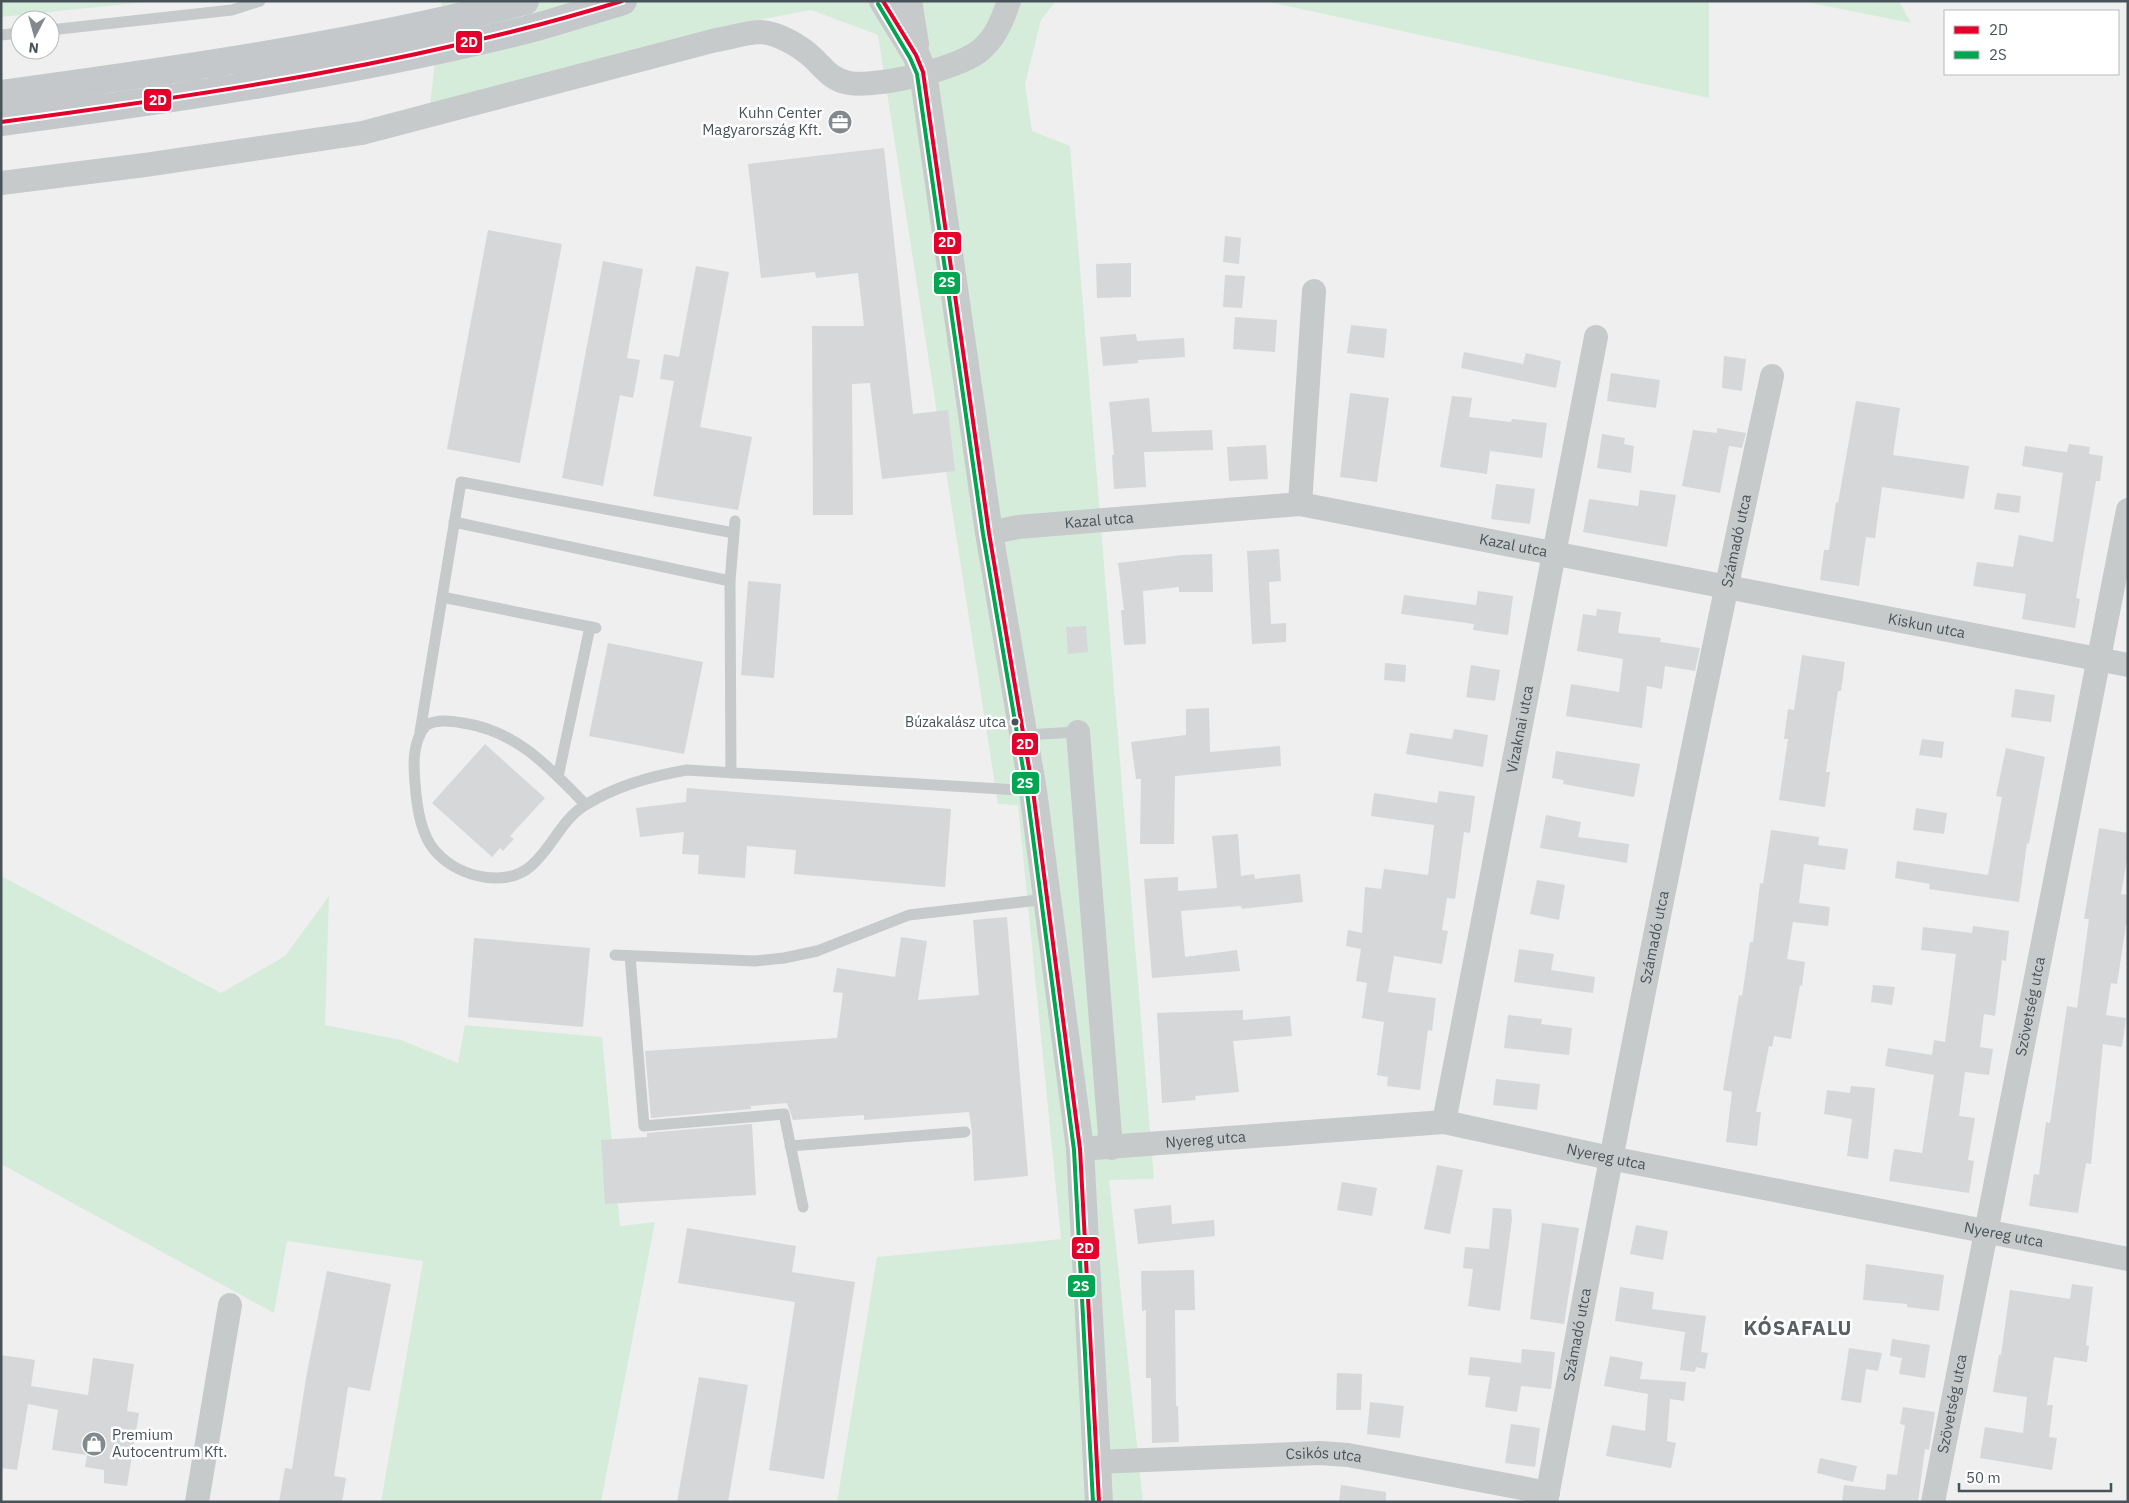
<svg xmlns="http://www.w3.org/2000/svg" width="2129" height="1503" viewBox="0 0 2129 1503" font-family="'IBM Plex Sans',sans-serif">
<rect width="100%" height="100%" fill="#efefef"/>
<!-- green -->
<path fill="#d6ecdb" d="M1 1H156L1 17Z
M442 1H1056L1041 20 1025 84 1032 131 1070 146 1154 1179 1109 1180 1143 1502H837L877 1257 1061 1239 1018 805 998 804 878 35 811 10 731 25 429 114Z
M1264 1H1709V98Z
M1801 1H1899L1911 23Z
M1 876 221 993 285 956 329 896 325 1025 401 1040 458 1063 465 1025 602 1037 620 1226 655 1222 601 1502H381L423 1261 287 1241 274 1313 1 1164Z"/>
<!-- building -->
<path fill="#d5d7d8" d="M884 148 913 414 948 410 955 471 882 479 870 383 852 384 853 515H813L812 326H864L858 273 816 278 815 272 761 278 748 164Z
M488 230 562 244 520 463 447 449Z
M1225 236 1241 238 1239 264 1223 262Z
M603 261 643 269 627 358 640 360 633 398 620 395 603 486 562 478Z
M1131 263V297L1097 298 1096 264Z
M696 266 729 272 700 427 752 437 738 510 653 496 674 381 660 379 664 354 679 357Z
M1225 275 1245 276 1242 308 1223 307Z
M1235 317 1277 320 1275 352 1233 349Z
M1351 325 1387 329 1384 358 1347 353Z
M1136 334 1137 341 1184 338 1185 357 1138 360V363L1103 366 1100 337Z
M1464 352 1523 364 1526 353 1561 361 1556 388 1461 368Z
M1724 356 1746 359 1742 391 1722 388Z
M1611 373 1660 380 1656 408 1607 401Z
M1350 393 1389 398 1377 482 1340 477Z
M1452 396 1472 398 1469 417 1511 422 1512 419 1547 423 1542 458 1490 451 1487 474 1440 467Z
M1149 398 1152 432 1212 430 1213 450 1144 452 1146 487 1114 489 1112 455H1114L1109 402Z
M1856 401 1900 408 1893 455 1969 466 1964 499 1882 487 1875 538 1866 537 1859 586 1820 580 1824 550H1829L1836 502 1838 503Z
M1717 428 1746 433 1742 448 1729 446 1720 493 1682 486 1693 430 1717 433Z
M1602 434 1625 438 1624 444 1634 446 1631 473 1597 468Z
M2069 444 2090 447 2089 454 2103 456 2100 481H2096L2076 598 2080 599 2075 628 2022 619 2026 594 1973 586 1977 562 2013 567 2019 535 2053 542 2063 473 2022 466 2025 446 2067 452Z
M1266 445 1268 479 1229 481 1227 447Z
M1496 484 1535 489 1530 524 1491 519Z
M1640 490 1676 495 1667 547 1583 532 1589 499 1638 506Z
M1997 493 2021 496 2019 513 1994 509Z
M1279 549 1281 581 1269 582 1271 624 1286 623V642L1252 644 1247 551Z
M1212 554 1213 592H1179V587L1143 591 1146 644 1124 645 1121 610H1124L1118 563 1182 555Z
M748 581 781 584 774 678 741 675Z
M1478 591 1513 596 1508 635 1473 630 1474 624 1401 614 1404 595 1476 605Z
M1597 609 1621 612 1618 633 1661 638 1660 642 1700 648 1695 671 1665 666 1662 689 1647 686 1642 728 1566 716 1571 684 1619 692 1623 659 1577 651 1583 614 1596 616Z
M1086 626 1088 652 1068 654 1066 627Z
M608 643 703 662 684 754 589 736Z
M1802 655 1845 662 1841 691H1838L1826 772H1830L1825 807 1779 800 1788 739H1784L1788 709 1794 710Z
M1385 663 1406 665 1405 682 1384 680Z
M1471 665 1500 670 1495 701 1466 697Z
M2015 689 2055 695 2051 722 2011 717Z
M1209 708 1210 752 1280 746 1281 766 1175 776 1174 844H1140L1141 779H1136L1131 742 1186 735V709Z
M1454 729 1488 735 1483 767 1406 754 1410 733 1452 739Z
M1922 739 1944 742 1942 758 1919 755Z
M485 744 545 798 510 836 514 839 503 851 500 848 492 857 432 803Z
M2006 748 2045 757 2029 844 2027 843 2019 902 1929 889 1930 884 1895 878 1897 861 1988 875 2002 797 1996 796Z
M1556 751 1640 764 1634 797 1563 784 1564 780 1552 778Z
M687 788 951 809 945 887 794 874 796 850 747 846 745 878 698 874 699 855 682 854 684 832 640 837 636 808 686 802Z
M1439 791 1475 796 1470 833 1464 832 1455 899 1447 898 1442 930 1448 931 1442 964 1394 956 1388 992 1436 998 1432 1031 1428 1030 1420 1090 1387 1086 1388 1077 1377 1075 1384 1022 1362 1018 1367 983 1356 981 1361 949 1346 946 1348 930 1362 933 1365 887 1381 889 1384 869 1428 875 1434 825 1371 816 1374 793 1437 803Z
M1916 808 1947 813 1944 834 1913 830Z
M1546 815 1581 822 1578 837 1629 844 1627 863 1540 848Z
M2099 828 2128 833V854L2121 894 2128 895V925H2126L2117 984 2111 983 2106 1015 2126 1018 2122 1047 2103 1044 2091 1164 2086 1163 2078 1213 2029 1206 2034 1174 2039 1175 2046 1122 2050 1123 2067 1006 2077 1008 2089 919H2084Z
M1771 830 1819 837 1818 845 1848 849 1845 870 1804 864 1799 903 1830 907 1828 926 1793 922 1787 959 1805 962 1802 986 1800 985 1791 1039 1774 1036 1772 1047 1769 1046 1756 1112H1761L1757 1146 1726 1142 1732 1092 1723 1090 1739 995 1742 996 1750 942H1753L1760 883 1763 884Z
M1238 834 1241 876 1254 874 1255 879 1300 874 1303 902 1242 909 1241 906 1181 911 1185 957 1237 950 1240 971 1152 978 1144 879 1178 877V891L1217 888 1212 836Z
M1537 880 1565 885 1559 920 1530 914Z
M1007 917 1028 1176 974 1181 972 1132 969 1112 864 1120V1115L793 1120 787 1103 751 1106V1109L651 1118 645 1051 837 1038 843 993 833 992 837 968 895 977 901 937 927 941 918 1000 979 995 973 920Z
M1973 926 2009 931 2006 961 2002 960 1995 1016 1984 1014 1980 1047 1993 1049 1989 1075 1965 1072 1959 1116 1975 1118 1968 1160 1974 1161 1969 1193 1889 1181 1894 1149 1922 1153 1934 1075 1885 1066 1888 1048 1932 1055 1934 1040 1945 1042 1956 954 1921 950 1923 927 1972 933Z
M474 938 590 948 583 1027 468 1017Z
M1519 949 1554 954 1551 970 1595 977 1593 993 1514 982Z
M1873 985 1895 987 1892 1005 1871 1002Z
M1243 1010V1020L1290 1016 1292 1036 1233 1041 1239 1092 1195 1096 1196 1100 1162 1103 1157 1013Z
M1508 1015 1542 1019 1541 1024 1572 1028 1569 1055 1504 1048Z
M1496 1079 1540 1084 1537 1110 1493 1105Z
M1851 1086 1875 1088 1868 1159 1847 1156 1852 1119 1824 1114 1827 1090 1850 1093Z
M752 1124 756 1195 605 1204 601 1140 647 1137V1133Z
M1437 1165 1463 1170 1450 1234 1424 1229Z
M1342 1182 1377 1188 1372 1216 1337 1210Z
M1171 1205 1172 1224 1214 1220 1215 1236 1138 1244 1134 1209Z
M1493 1208 1511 1209 1512 1219 1500 1311 1468 1306 1473 1269 1463 1268 1465 1247 1489 1249Z
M1542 1223 1579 1228 1564 1324 1530 1319Z
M1636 1225 1668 1231 1663 1260 1630 1254Z
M687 1228 796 1246 792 1272 855 1282 824 1479 769 1470 795 1302 678 1283Z
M1866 1264 1944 1275 1939 1311 1907 1307V1304L1863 1300Z
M1194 1270 1195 1310H1175L1176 1406H1178L1179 1442 1152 1443 1151 1378H1146V1310L1142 1311 1141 1271Z
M327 1271 391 1284 370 1391 348 1387 334 1476 346 1478 342 1502H279L285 1468 292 1469 306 1378Z
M2072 1284 2093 1287 2086 1345 2089 1346 2087 1362 2054 1357 2047 1405H2053L2049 1437 2057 1438 2052 1470 1980 1458 1985 1427 2023 1433 2027 1397 1993 1392 1999 1355H2001L2010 1290 2070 1299Z
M1620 1287 1654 1292 1652 1309 1706 1316 1701 1352 1708 1353 1705 1369 1696 1367 1695 1372 1680 1370 1685 1332 1615 1321Z
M1892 1339 1930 1345 1925 1378 1899 1374 1902 1358 1890 1356Z
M1849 1348 1882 1353 1878 1371 1866 1369 1861 1403 1841 1400Z
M1522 1349 1555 1352 1551 1389 1521 1386 1517 1412 1485 1407 1490 1377 1468 1375 1470 1357 1521 1363Z
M1 1355 35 1360 31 1386 88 1395 93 1358 134 1364 127 1411 139 1413 127 1486 104 1483V1470L85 1467 87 1455 52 1450 58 1410 28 1404 17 1470 1 1468Z
M1610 1356 1643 1362 1640 1379 1686 1382 1684 1401 1670 1399 1667 1441 1676 1443 1671 1468 1606 1456 1612 1425 1645 1431 1648 1394 1604 1386Z
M1337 1373 1362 1374 1361 1410H1336Z
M699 1377 748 1385 728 1502H677Z
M1370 1402 1404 1406 1400 1438 1367 1434Z
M1903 1407 1935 1412 1929 1450 1925 1449 1918 1502H1842L1844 1485 1885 1490 1887 1474 1897 1475 1905 1425 1900 1424Z
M1511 1424 1540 1428 1535 1467 1505 1463Z
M1820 1458 1857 1466 1853 1482 1817 1473Z
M1341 1485 1386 1492V1502H1339Z"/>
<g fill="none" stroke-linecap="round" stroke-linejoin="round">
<!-- service -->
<path stroke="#c7caca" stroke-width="11" d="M50 30 232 10 260 1
M1 35 20 33
M454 522 730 581
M442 597 596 628
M420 732 461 482 734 533
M1024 735 1078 732
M731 773 730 581 735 521
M558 777 590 627
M585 804C549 767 517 731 463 723 451 721 438 719 426 725 410 744 414 772 416 794 418 814 423 840 438 854 460 877 505 888 531 866 553 847 561 819 587 804 618 785 651 776 687 770L1033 791
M615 955 755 961 784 958 817 951 909 915 1047 899
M630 956 644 1126 784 1114 803 1207
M790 1146 965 1132"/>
<!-- minor -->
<g stroke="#c7caca" stroke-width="24">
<path d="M1 183 145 165 362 133 716 40C730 38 747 32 761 32 778 33 800 46 812 57 824 68 831 80 849 83 877 88 963 68 983 48 997 35 1003 18 1009 1"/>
<path d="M1300 504 1314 291"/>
<path id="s1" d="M989 533 1018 527 1300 504 2128 665"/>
<path d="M1078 732 1111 1148"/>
<path id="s2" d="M1444 1122 1596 337"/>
<path id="s3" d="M1080 1149 1444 1122 1610 1158 2128 1259"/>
<path id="s4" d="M1095 1462 1320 1453 1348 1455 1548 1493"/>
<path d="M197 1502 230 1305"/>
<path id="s5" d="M1546 1502C1616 1125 1690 750 1772 376"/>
<path id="s6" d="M1933 1502 2128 510"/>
</g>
<!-- tertiary -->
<path stroke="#c7caca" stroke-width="28" d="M883 1 916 55 923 72 989 533 1033 791 1080 1149 1099 1502
M908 1 915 44"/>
<!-- primary -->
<path stroke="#c4c8ca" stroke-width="28" d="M1 94C177 70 353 45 525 1
M1 122C176 99 351 73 522 31 556 22 590 11 623 1"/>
<defs>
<path id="bus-1" d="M883 1 916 55 923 72 989 533 1033 791 1080 1149 1099 1502
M1 122C211 94 420 63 622 1"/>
<path id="bus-2" d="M878 4 910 58 917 74 983 534 1027 792 1074 1150 1093 1502"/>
</defs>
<!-- bus-1 casing -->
<use href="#bus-1" stroke="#fff" stroke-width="8"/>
<!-- bus-2 casing -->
<use href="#bus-2" stroke="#fff" stroke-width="8"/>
<!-- bus-1 -->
<use href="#bus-1" stroke="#e4002b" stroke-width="4"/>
<!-- bus-2 -->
<use href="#bus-2" stroke="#00a651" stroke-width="4"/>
</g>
<!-- icons -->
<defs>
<symbol id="office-disc" viewBox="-11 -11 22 22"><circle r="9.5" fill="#828a8e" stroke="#fff"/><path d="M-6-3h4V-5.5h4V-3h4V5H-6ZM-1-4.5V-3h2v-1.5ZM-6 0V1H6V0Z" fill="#fff"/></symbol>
<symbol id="shop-disc" viewBox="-11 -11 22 22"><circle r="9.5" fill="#828a8e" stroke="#fff"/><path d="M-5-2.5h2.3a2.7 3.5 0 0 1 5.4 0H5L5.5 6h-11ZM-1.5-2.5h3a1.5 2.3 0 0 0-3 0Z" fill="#fff"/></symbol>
</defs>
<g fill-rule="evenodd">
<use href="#office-disc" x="826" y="108" width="28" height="28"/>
<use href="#shop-disc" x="80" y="1430" width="28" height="28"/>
</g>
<!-- markers -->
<circle fill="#485359" stroke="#fff" stroke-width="2" cx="1015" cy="722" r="4.5"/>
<g text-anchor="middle" stroke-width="5" stroke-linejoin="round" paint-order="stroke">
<!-- bus labels -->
<g font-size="14" fill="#485359" stroke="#fff" text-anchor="end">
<text x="1006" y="727">Búzakalász utca</text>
</g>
<!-- poi labels -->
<g font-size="15" fill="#485359" stroke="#fff" text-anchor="end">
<text x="822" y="118">Kuhn Center<tspan x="822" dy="17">Magyarország Kft.</tspan></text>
<text x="112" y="1440" text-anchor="start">Premium<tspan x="112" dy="17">Autocentrum Kft.</tspan></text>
</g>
<!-- street labels -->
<g font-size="15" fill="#485359" stroke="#fff">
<text dy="5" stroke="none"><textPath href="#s1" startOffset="111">Kazal utca</textPath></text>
<text dy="5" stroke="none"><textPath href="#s5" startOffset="980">Számadó utca</textPath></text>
<text dy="5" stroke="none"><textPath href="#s1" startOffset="530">Kazal utca</textPath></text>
<text dy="5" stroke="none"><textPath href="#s1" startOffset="951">Kiskun utca</textPath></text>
<text dy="5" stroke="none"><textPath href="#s2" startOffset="400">Vízaknai utca</textPath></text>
<text dy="5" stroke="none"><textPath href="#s5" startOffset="575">Számadó utca</textPath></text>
<text dy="5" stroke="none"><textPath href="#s6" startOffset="505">Szövetség utca</textPath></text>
<text dy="5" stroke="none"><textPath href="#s3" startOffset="126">Nyereg utca</textPath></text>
<text dy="5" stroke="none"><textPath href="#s3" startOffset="531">Nyereg utca</textPath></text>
<text dy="5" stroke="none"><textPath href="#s3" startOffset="936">Nyereg utca</textPath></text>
<text dy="5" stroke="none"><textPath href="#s5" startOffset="170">Számadó utca</textPath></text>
<text dy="5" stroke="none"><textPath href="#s6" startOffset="100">Szövetség utca</textPath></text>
<text dy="5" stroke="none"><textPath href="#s4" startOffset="229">Csikós utca</textPath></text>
</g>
<!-- district labels -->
<g font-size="20" font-weight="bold" letter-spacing="1" fill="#5b5f62" stroke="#fff">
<text x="1798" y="1335">KÓSAFALU</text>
</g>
</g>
<g stroke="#fff" stroke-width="2">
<rect x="455" y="30" width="28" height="24" rx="5" fill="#e4002b"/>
<rect x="143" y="88" width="29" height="24" rx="5" fill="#e4002b"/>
<rect x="933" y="231" width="29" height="24" rx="5" fill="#e4002b"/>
<rect x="933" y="271" width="28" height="24" rx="5" fill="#00a651"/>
<rect x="1011" y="732" width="28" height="24" rx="5" fill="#e4002b"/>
<rect x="1011" y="771" width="29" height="24" rx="5" fill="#00a651"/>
<rect x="1071" y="1236" width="29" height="24" rx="5" fill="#e4002b"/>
<rect x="1067" y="1274" width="29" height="24" rx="5" fill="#00a651"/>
</g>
<g font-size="14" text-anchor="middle" font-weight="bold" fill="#fff">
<text x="469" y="47">2D</text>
<text x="158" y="105">2D</text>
<text x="947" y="247">2D</text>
<text x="947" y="287">2S</text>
<text x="1025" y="749">2D</text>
<text x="1025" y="788">2S</text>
<text x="1085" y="1253">2D</text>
<text x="1081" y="1291">2S</text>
</g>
<!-- border -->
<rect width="2129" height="1503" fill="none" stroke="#485359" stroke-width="5"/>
<!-- legend -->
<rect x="1944" y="10" width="175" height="65" fill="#ffffff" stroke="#b6babd"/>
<rect x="1954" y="26" width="25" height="8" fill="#e4002b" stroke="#b6babd"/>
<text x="1989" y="35" font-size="15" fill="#485359">2D</text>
<rect x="1954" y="51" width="25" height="8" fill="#00a651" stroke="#b6babd"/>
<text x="1989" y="60" font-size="15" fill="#485359">2S</text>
<!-- north arrow -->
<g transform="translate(35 35) rotate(186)"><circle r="24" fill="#ffffff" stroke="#b6babd"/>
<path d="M0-4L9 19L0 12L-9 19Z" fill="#828a8e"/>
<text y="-8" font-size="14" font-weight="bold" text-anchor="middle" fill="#485359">N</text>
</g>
<!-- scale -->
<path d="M1959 1483v8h152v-8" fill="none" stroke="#485359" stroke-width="2.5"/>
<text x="1966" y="1483" font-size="15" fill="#485359" stroke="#ffffff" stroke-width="4" paint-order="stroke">50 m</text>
</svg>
